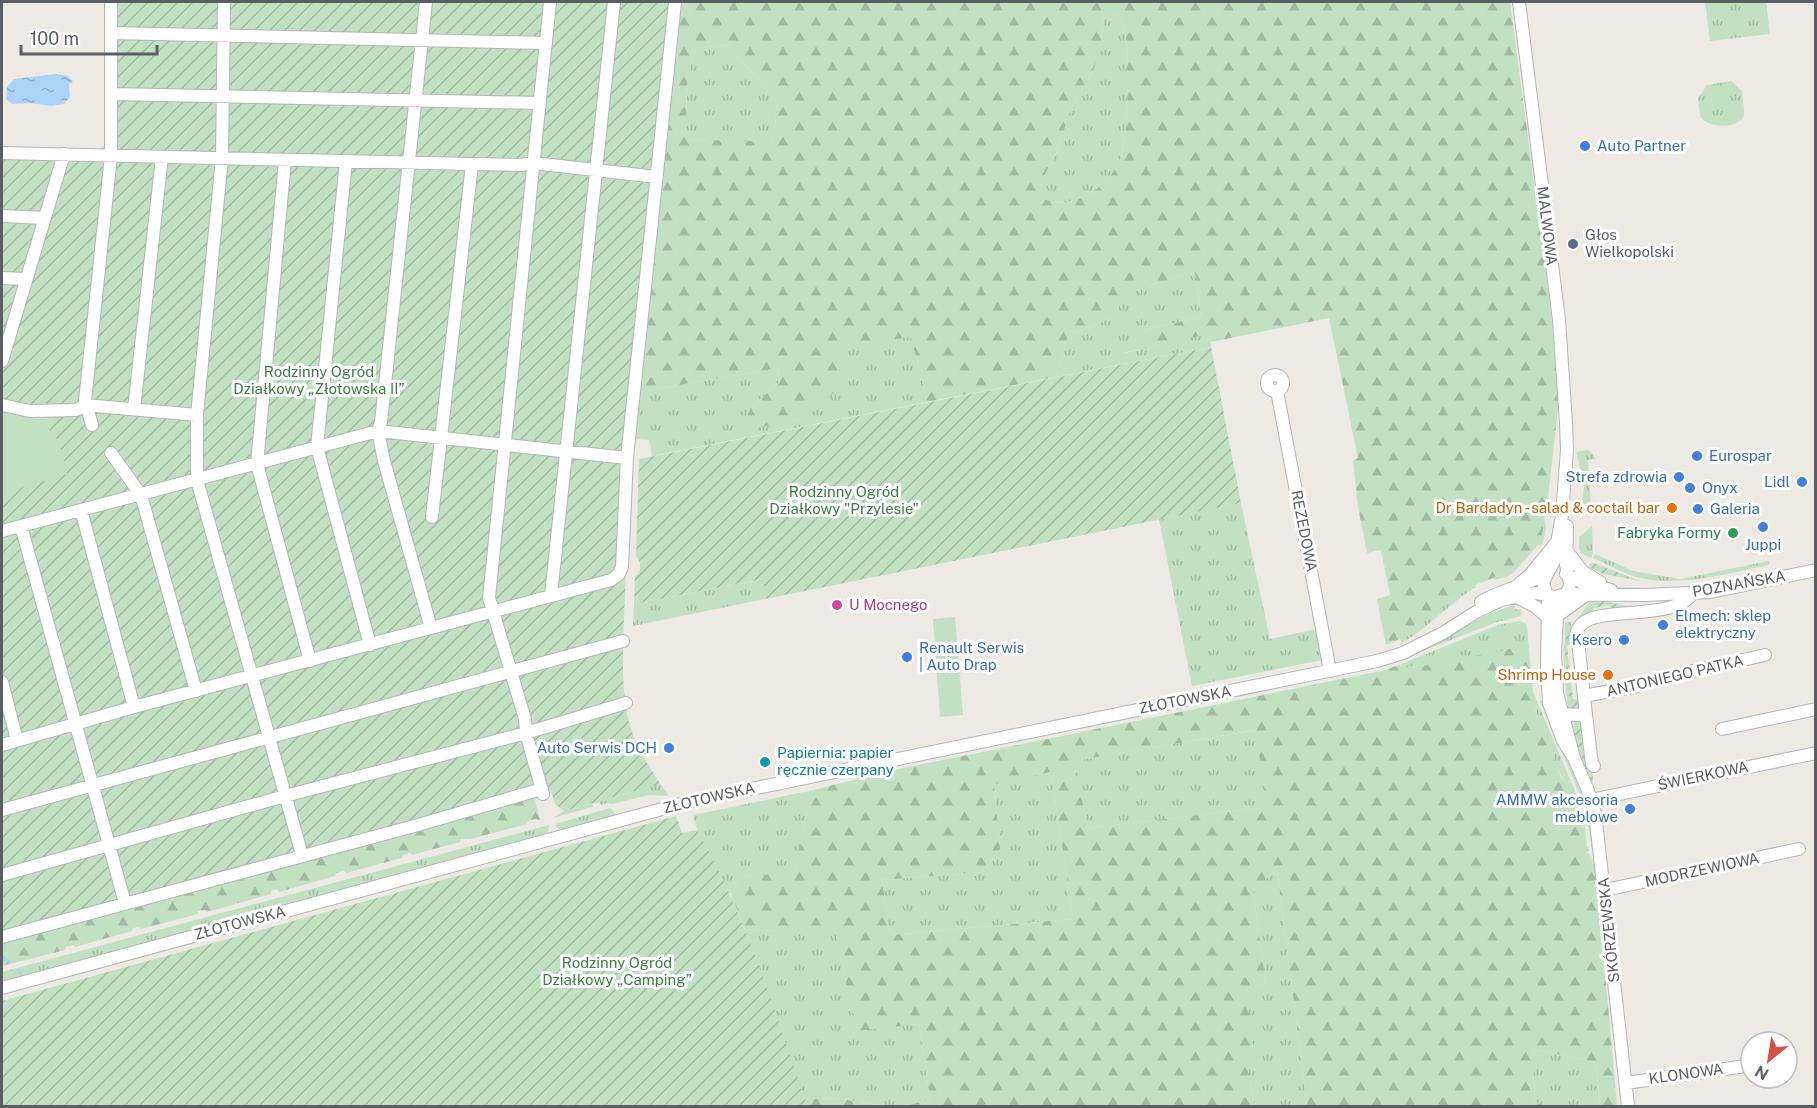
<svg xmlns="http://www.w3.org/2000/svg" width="1817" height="1108" viewBox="0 0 1817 1108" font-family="'Public Sans',sans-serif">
<defs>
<pattern id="grass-tufts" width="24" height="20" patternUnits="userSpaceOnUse" patternTransform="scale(1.5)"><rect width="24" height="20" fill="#c2e1c3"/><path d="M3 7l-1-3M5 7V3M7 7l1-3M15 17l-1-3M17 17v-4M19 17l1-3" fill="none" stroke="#a1baa2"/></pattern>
<pattern id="forest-firs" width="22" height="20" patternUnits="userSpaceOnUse" patternTransform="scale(1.5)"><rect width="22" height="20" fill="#c2e1c3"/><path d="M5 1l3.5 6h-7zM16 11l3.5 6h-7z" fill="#a1baa2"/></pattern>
<pattern id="garden-furrows" width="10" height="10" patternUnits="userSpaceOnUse" patternTransform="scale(1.5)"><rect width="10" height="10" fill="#c2e1c3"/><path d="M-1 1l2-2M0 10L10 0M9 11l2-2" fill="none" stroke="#a1baa2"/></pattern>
<pattern id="water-ripples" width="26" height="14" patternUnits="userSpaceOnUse" patternTransform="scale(1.5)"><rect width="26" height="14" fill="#abd3f5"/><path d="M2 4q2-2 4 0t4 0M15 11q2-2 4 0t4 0" fill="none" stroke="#8eaeca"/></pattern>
</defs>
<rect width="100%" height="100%" fill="#eceae3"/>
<!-- grass -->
<path fill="url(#grass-tufts)" d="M1705 2H1766L1770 34 1710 41Z
M1108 13C1112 13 1117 14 1120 18 1133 32 1128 139 1121 158 1110 186 1073 212 1043 199L1040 191 1043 178 1058 150 1071 108 1093 71 1099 55 1104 18Z
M728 45 778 102 772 143 685 139 688 74 697 48Z
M1731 81 1742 91C1742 98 1745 108 1744 115 1740 129 1708 129 1701 117 1699 112 1699 104 1698 98L1707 85Z
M1195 272 1201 317 1148 329 1125 353 1209 333 1211 347 1056 377C1063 364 1062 350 1068 336L1111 318 1127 293Z
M911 336 927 402 652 456 649 440 633 439 638 392 778 368 780 382 750 408 748 429 799 419 839 347Z
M1588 450 1593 454 1595 459 1588 460 1591 506 1582 507 1584 483 1576 452Z
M1241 503 1270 639 1316 629 1322 660 1192 686 1159 519Z
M1544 513 1546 529 1542 545 1537 546 1514 572 1507 577 1494 580 1493 578 1508 572Z
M1592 526 1593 553 1591 558 1581 553 1579 548V537Z
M1595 554 1633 571 1680 579 1769 561V565C1729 573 1686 586 1645 579 1628 576 1609 565 1593 558Z
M764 579 765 599 633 626 634 604Z
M1475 585 1476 587C1449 603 1427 630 1401 643V639L1442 604Z
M1514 605 1515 609 1521 610V615L1518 617 1497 622 1415 654 1488 614Z
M1520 621 1526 624 1527 628 1533 692 1575 791 1584 820 1588 850 1598 870 1596 871C1584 845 1585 820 1574 794 1571 787 1564 782 1561 775 1548 751 1537 718 1531 692L1429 665 1407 667 1399 665 1498 625Z
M1565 622H1571V626H1569L1565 657 1570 709 1568 710 1564 669Z
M1540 701H1542L1586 804 1594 849H1592L1584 804Z
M1256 730 1269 807 1087 828 1074 761Z
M1051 772 1073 919 890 935 882 880 983 872 1000 849 994 783Z
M660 784 669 796 649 795 612 804 607 803 601 805 599 802 593 804V807L553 818 564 811Z
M813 790 794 873 742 877 731 895 697 830 693 815Z
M610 808 613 810 615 816 564 830 558 829 555 824Z
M549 825 548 831 544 836 2 984V972Z
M1277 870 1307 1106H1254L1248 1068 1246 988 1266 985 1253 890Z
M834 925 856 1030 919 1024 930 1099 906 1106H884L835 1098 804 1099 745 929 762 931Z
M1532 1049 1596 1062 1600 1106H1546L1535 1102Z"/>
<!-- forest -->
<path fill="url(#forest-firs)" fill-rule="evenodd" d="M680 2H1510L1550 303 1559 399 1548 498 1546 511 1544 513V526L1540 541 1508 572 1475 585 1442 604 1407 636 1386 645 1377 599 1390 595 1381 550 1367 553 1358 507 1353 460 1358 458 1329 318 1211 342 1209 334 1123 353 1148 329 1201 317 1195 272 1128 293 1111 318 1068 336C1062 350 1063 364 1056 377L927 402 911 337 840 347 846 377 830 397 799 419 747 430 750 408 780 382 778 368 638 392ZM1108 13C1112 13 1117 14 1120 18 1133 32 1128 139 1121 158 1110 186 1073 212 1044 199L1040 191 1043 178 1058 150 1071 108 1093 71 1099 55 1104 18ZM728 45 778 102 772 142 685 139 688 74 697 48Z
M1525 646 1536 713 1561 777 1573 791 1582 819 1588 853 1596 871 1617 1106H1600L1596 1062 1532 1049 1535 1102 1546 1106H1307L1277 870 1253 890 1266 985 1246 988 1255 1059 1248 1068 1254 1106H906L930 1099 919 1024 856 1031 834 926 762 931 745 929 731 895 742 877 794 872 813 790 894 770 1381 671 1399 665 1407 667 1429 665ZM1255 730 1268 807 1087 828 1075 761ZM1051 772 1073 919 890 935 882 880 983 872 1000 849 994 784Z
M540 794 541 797 535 799 540 820 535 819 528 821 527 824 471 839H461L460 842 412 855 410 853 403 855 402 858 346 873 344 871 336 873 335 876 279 892 277 889 271 891V894L207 912 205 910 198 911V914L141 929 139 927 133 928 132 931 75 947 73 945 66 947 65 950 2 966V942Z
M835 1098 884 1106H807L804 1099Z"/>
<!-- garden -->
<path fill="url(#garden-furrows)" d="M107 2H680L631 458 623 641C623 672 622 705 633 735 639 752 651 768 660 784L564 811 555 804 551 791 2 942V147L100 149 108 143Z
M1211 347 1241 503 765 599 763 579 634 604 635 577 640 570V563L636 556 639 459Z
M1594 563 1640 581 1603 574 1589 567 1590 564Z
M1601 600 1631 607 1611 609 1610 605 1594 608 1591 615 1579 617 1590 601Z
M1569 626H1571L1573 643 1567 646 1573 699 1579 700V704L1576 710 1570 709 1564 646Z
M1574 720 1581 721 1592 766 1593 782H1591C1585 765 1572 737 1574 720Z
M676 816 682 833 697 830C747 916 775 1013 807 1106H2V1001Z"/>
<!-- pitch -->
<path fill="#c2e1c3" d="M2 413 48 416 50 433 59 441 67 474 2 494Z
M955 617 963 715 940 717 933 619Z"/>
<!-- water -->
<path fill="url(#water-ripples)" d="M56 74 68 76 73 82 69 84 70 97 64 104 51 106 31 103 12 104 6 99 7 87 14 79Z"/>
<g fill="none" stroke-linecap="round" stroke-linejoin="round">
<!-- stream -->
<path stroke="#abd3f5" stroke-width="3" d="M2 956 9 962
M18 970 21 974"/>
<defs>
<path id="minor" d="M224 2 222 158 197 415V480L302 855
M426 2 381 422 378 431 384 461 431 628
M1519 2 1559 320 1566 423 1567 450 1562 515 1554 561 1543 582 1548 601 1547 667 1549 703 1563 741 1574 758
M111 33 546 43
M112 94 539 103
M2 153 472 164 521 165 533 163 657 177
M285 160 257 464 310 661
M346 161 317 447 370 645
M2 216 44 218
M2 278 26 279
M2 361 64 154
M1267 383a8 8 0 1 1 16 0a8 8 0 1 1-16 0Z
M1277 391 1330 671
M2 405 30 411 76 410 85 405 197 415
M134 409 162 157
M92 425 85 401 111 156V2
M111 453 141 495 196 691
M81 510 134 707
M432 517 472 164
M21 526 125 903
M1567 526 1566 565 1570 583 1569 589 1560 602 1557 616 1555 652 1557 693 1574 758 1587 788 1595 813 1628 1106
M2 531 378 431 627 458
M1566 550 1583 572 1600 582
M1566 574 1581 582 1611 590
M1519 584 1530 575 1556 543
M551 595 614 2
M1515 596 1536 607 1548 618
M1481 602C1502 589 1526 586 1547 573
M1557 616 1586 595
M2 682 17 740
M1584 696 1637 686 1644 682 1765 655
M1556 714 1586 715 1592 764 1594 766
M1586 715 1577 632C1584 601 1672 625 1693 593
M1722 729 1816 709
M2 745 134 707 611 580 619 574 622 567 627 458 675 2
M543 794 526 733 525 719 489 598 550 2
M1591 800 1816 753
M2 810 623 641
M2 875 285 796 526 733 626 703
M1605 890 1799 849
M2 937 418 825 542 789
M2 988 688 802 1377 661 1403 653 1443 633 1476 612 1501 600 1536 593 1555 597 1566 594 1645 595 1711 592 1816 570
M1626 1083 1746 1066"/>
</defs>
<!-- minor casing -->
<use href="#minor" stroke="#b4b5b9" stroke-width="14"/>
<!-- minor -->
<use href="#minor" stroke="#fff" stroke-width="12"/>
</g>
<!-- markers -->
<g fill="#3f7fe0" stroke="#fff" stroke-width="2">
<circle cx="1585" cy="146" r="6"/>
<circle cx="1697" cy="456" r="6"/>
<circle cx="1679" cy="477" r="6"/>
<circle cx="1802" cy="482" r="6"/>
<circle cx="1690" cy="488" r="6"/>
<circle cx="1698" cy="509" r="6"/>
<circle cx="1763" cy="527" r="6"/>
<circle cx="1663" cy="625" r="6"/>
<circle cx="1624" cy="640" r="6"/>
<circle cx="907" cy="657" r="6"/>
<circle cx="669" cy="748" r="6"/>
<circle cx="1630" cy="809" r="6"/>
</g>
<circle fill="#5c6f8a" stroke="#fff" stroke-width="2" cx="1573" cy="244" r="6"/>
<g fill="#e8710a" stroke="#fff" stroke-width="2">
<circle cx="1672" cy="508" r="6"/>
<circle cx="1608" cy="675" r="6"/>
</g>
<circle fill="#2e9e5b" stroke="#fff" stroke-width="2" cx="1733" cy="533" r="6"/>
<circle fill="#d1479c" stroke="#fff" stroke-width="2" cx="837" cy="605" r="6"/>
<circle fill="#0f9aa8" stroke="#fff" stroke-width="2" cx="765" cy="762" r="6"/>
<g text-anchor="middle" stroke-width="6" stroke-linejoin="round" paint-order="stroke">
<!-- shop labels -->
<g font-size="15" fill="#366cbe" stroke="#fff" text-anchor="start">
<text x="1597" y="151">Auto Partner</text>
<text x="1709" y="461">Eurospar</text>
<text x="1667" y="482" text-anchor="end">Strefa zdrowia</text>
<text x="1790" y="487" text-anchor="end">Lidl</text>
<text x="1702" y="493">Onyx</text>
<text x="1710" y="514">Galeria</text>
<text x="1763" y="550" text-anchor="middle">Juppi</text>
<text x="1675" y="621">Elmech: sklep<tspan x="1675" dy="17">elektryczny</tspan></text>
<text x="1612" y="645" text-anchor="end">Ksero</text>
<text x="919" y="653">Renault Serwis<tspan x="919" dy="17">| Auto Drap</tspan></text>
<text x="657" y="753" text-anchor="end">Auto Serwis DCH</text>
<text x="1618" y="805" text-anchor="end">AMMW akcesoria<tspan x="1618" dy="17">meblowe</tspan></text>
</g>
<!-- street labels -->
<g font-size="15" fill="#5b5e62" stroke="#fff">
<text transform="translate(1547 226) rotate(83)" y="5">MALWOWA</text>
<text transform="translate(1304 531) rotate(79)" y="5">REZEDOWA</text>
<text transform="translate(1739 584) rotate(-10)" y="5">POZNAŃSKA</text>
<text transform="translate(1675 676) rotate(-13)" y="5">ANTONIEGO PATKA</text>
<text transform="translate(1185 700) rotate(-11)" y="5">ZŁOTOWSKA</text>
<text transform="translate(1703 776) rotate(-12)" y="5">ŚWIERKOWA</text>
<text transform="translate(709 798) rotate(-13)" y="5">ZŁOTOWSKA</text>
<text transform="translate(1702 870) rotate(-12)" y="5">MODRZEWIOWA</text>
<text transform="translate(240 923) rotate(-15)" y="5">ZŁOTOWSKA</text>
<text transform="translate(1609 930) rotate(-96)" y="5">SKÓRZEWSKA</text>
<text transform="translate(1686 1074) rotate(-8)" y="5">KLONOWA</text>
</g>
<!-- service labels -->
<g font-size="15" fill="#4e5e75" stroke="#fff" text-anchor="start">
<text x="1585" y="240">Głos<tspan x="1585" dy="17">Wielkopolski</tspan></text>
</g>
<!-- park labels -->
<g font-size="15" fill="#3e7f43" stroke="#fff">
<text x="319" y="377">Rodzinny Ogród<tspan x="319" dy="17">Działkowy „Złotowska II”</tspan></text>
<text x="844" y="497">Rodzinny Ogród<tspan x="844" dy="17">Działkowy "Przylesie"</tspan></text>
<text x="617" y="968">Rodzinny Ogród<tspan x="617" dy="17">Działkowy „Camping”</tspan></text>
</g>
<!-- food labels -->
<g font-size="15" fill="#c56008" stroke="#fff" text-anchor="end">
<text x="1660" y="513">Dr Bardadyn - salad &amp; coctail bar</text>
<text x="1596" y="680">Shrimp House</text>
</g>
<!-- leisure labels -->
<g font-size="15" fill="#27864d" stroke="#fff" text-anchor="end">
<text x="1721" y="538">Fabryka Formy</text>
</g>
<!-- hotel labels -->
<g font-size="15" fill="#b23c85" stroke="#fff" text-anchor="start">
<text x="849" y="610">U Mocnego</text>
</g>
<!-- culture labels -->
<g font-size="15" fill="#0d838f" stroke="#fff" text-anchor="start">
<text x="777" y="758">Papiernia: papier<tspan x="777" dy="17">ręcznie czerpany</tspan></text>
</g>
</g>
<!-- border -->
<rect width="1817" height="1108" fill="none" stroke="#5b5e62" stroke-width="6"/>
<!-- north arrow -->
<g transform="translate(1769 1060) rotate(210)"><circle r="28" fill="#ffffff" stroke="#bdbfc0" stroke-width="1.5"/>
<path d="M0-4.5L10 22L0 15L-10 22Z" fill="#d55040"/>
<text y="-9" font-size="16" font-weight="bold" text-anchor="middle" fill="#5b5e62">N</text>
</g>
<!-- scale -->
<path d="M21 45v9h136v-9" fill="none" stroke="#5b5e62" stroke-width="3"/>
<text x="30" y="45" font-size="18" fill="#5b5e62" stroke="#ffffff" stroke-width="4.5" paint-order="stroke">100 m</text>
</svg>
